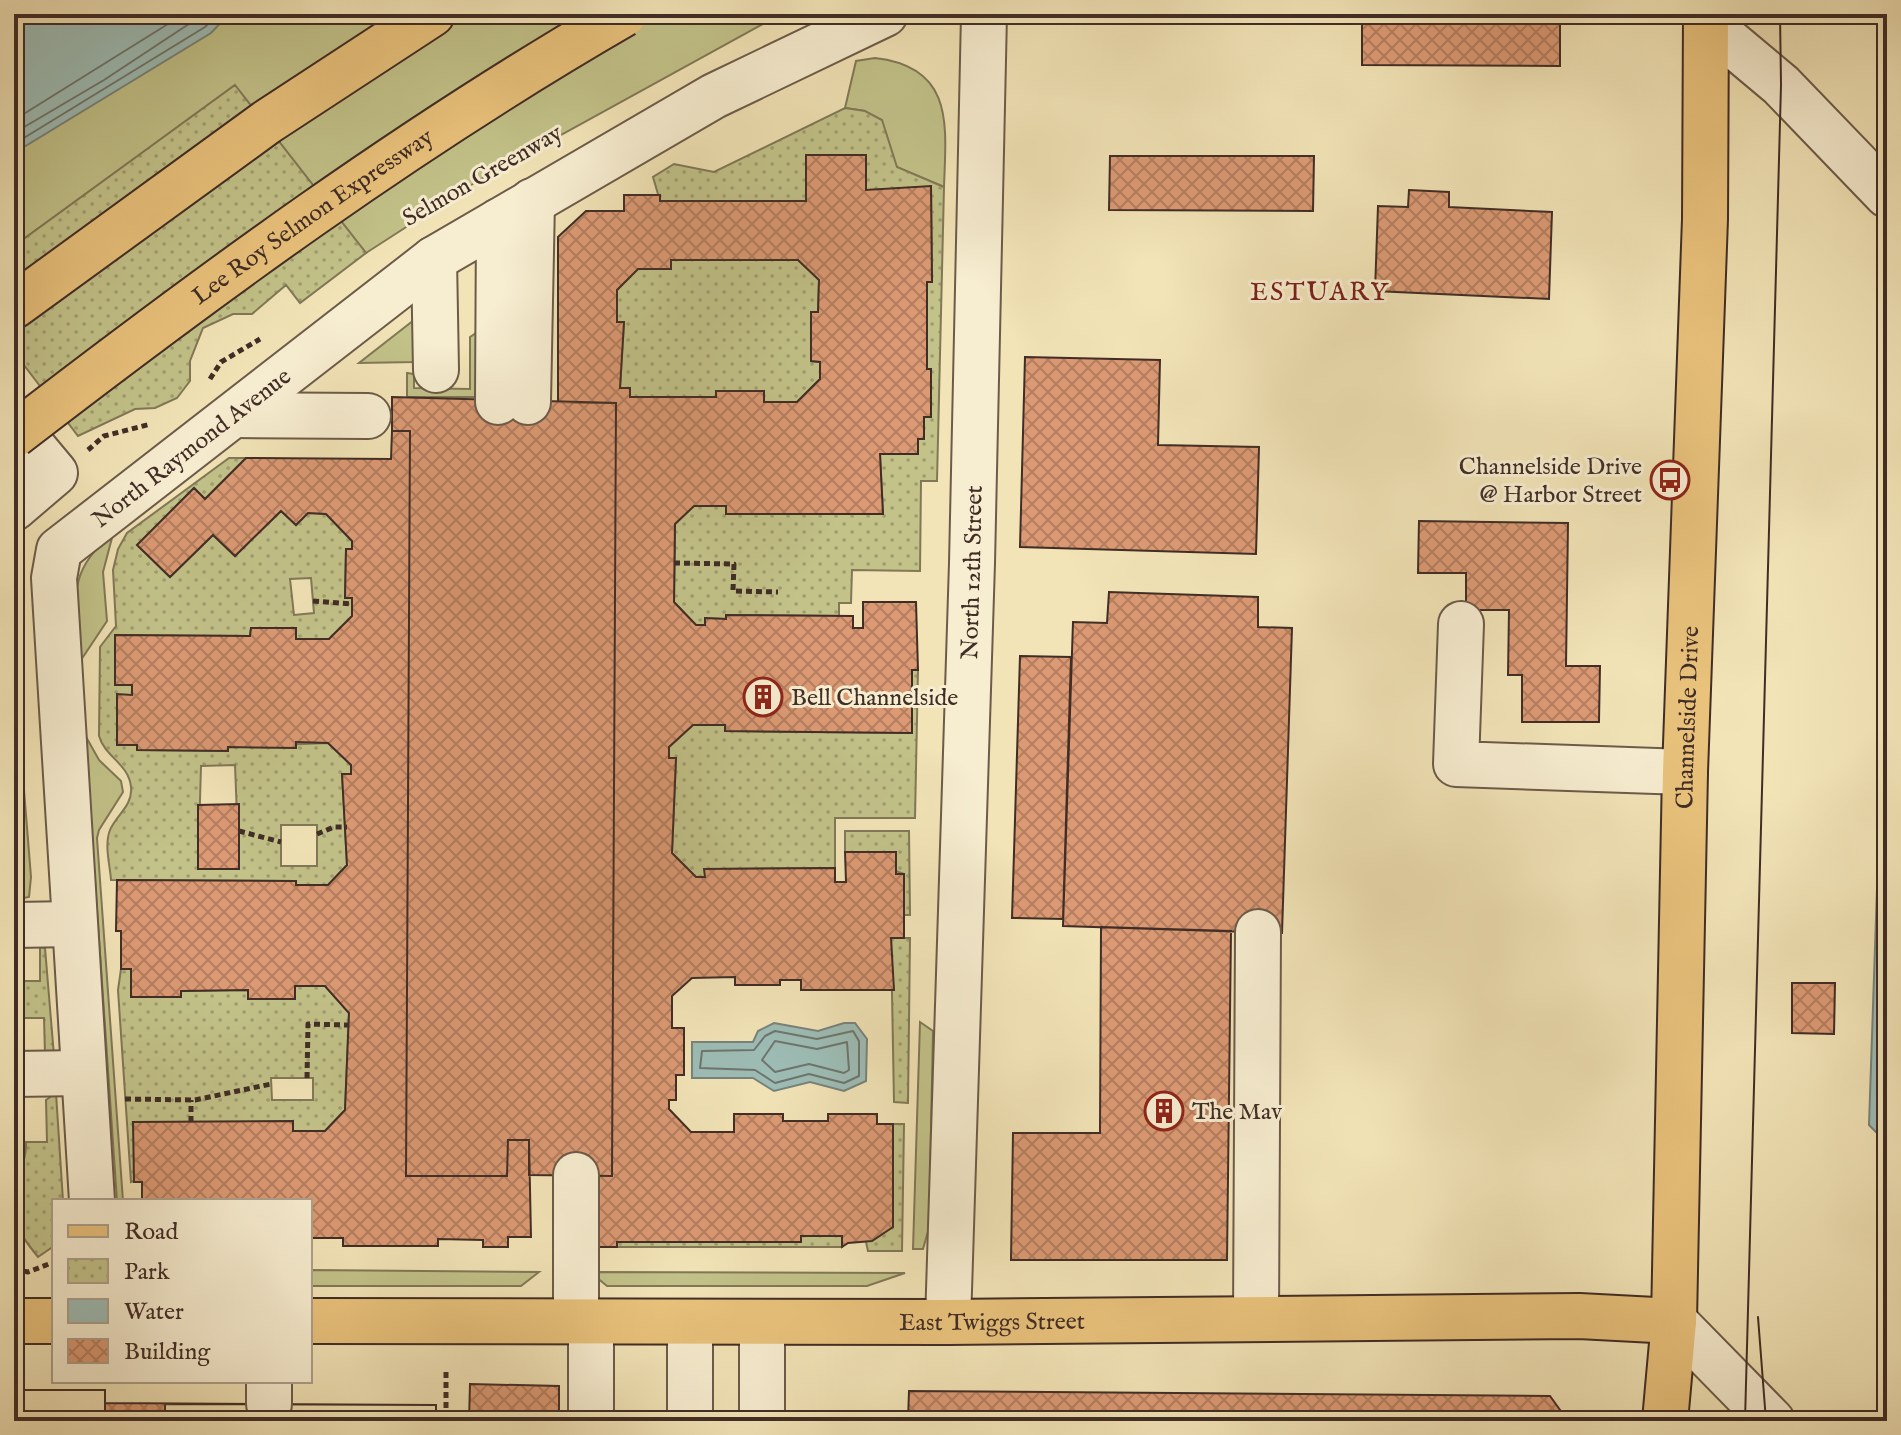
<svg xmlns="http://www.w3.org/2000/svg" width="1901" height="1435" viewBox="0 0 1901 1435" font-family="'IM FELL English',serif">
<defs>
<pattern id="park-dots" width="8" height="8" patternUnits="userSpaceOnUse" patternTransform="scale(2)"><rect width="8" height="8" fill="#c2c289"/><path d="M2 2h.1M6 6h.1" fill="none" stroke="#9f9e70" stroke-width="1.8" stroke-linecap="round"/></pattern>
<pattern id="building-cross-hatch" width="8" height="8" patternUnits="userSpaceOnUse" patternTransform="scale(2)"><rect width="8" height="8" fill="#dc9a74"/><path d="M0 0l8 8M0 8l8-8" fill="none" stroke="#b47e5f"/></pattern>
</defs>
<rect width="100%" height="100%" fill="#f2e4b7"/>
<filter id="stains"><feTurbulence type="fractalNoise" baseFrequency=".0025" numOctaves="4"/><feColorMatrix values="0 0 0 0 .2 0 0 0 0 .09 0 0 0 0 .02 0 0 0 .5 -.17"/></filter>
<radialGradient id="worn" r=".72"><stop offset=".6" stop-color="#630" stop-opacity="0"/><stop offset="1" stop-color="#630" stop-opacity=".3"/></radialGradient>
<!-- grass -->
<path fill="#c2c289" stroke="#817858" stroke-width="2" d="M14 14H781L479 180 366 253 235 86 14 246Z
M875 58C955 67 946 126 944 187L896 167 865 111 845 108 856 61Z
M414 320 415 362 359 363Z
M479 331 487 397H407V373L414 374V388L470 389V337Z
M113 534 103 572 107 621 81 660C77 604 63 573 113 534Z
M14 666 31 877 29 897 14 900Z
M85 735 99 760 121 781 123 792 99 830 97 838 123 1201H117Z
M920 1022 933 1031 929 1228 923 1249H913Z
M310 1270 539 1272 521 1286H310Z
M590 1272 905 1273 867 1286H607Z"/>
<!-- park -->
<path fill="url(#park-dots)" stroke="#817858" stroke-width="2" fill-rule="evenodd" d="M235 85 366 253 300 303 286 285 252 314H233L203 328 190 361V381L177 398 155 408 135 409 78 436 14 352V246Z
M845 108 865 111 882 120 897 167 944 187 937 481H921L920 571 852 570 851 603H839V616L727 615 726 619 706 618 705 625H696L674 602 675 524 694 506H726L727 514H883L880 454H918V439H923L924 417 931 416V370L927 369V282L932 281 931 187 866 190 865 155H807L806 201H660L653 177 674 164 714 172Z
M671 260H798L819 280 818 312H811V361L820 362V379L797 402H764V391L716 397H630V388H620L624 323 617 322V290L638 269Z
M229 458H246L205 499 194 488 137 545 170 577 213 535 235 556 281 511 296 525 308 513 326 514 352 541V549L346 550 345 597 352 598V616L329 639H296L295 628H251L250 636 116 635 115 685H132V695H117V744L137 745V750L227 751 228 747 328 743 351 765V774H342L347 865 328 885H296L295 881 111 880C110 865 104 845 110 830 116 815 133 806 131 787 129 764 105 757 99 736L100 647 116 626 113 570 118 549 127 533ZM311 578 314 613 294 615 290 579ZM235 765 239 868H198L201 766ZM281 825H317V866H281Z
M912 670H918L915 818H835V868L705 869V877H696L672 853 676 758H669V747L693 725H725L726 731 911 733Z
M845 831H909L910 915H904V874L845 852Z
M891 938H910L908 1103 894 1102Z
M40 947 45 948 54 1056 45 1054 44 1018H14V981H40Z
M121 969H131L181 991 248 990V999H294L295 986H325L349 1013 345 1110 325 1131H293V1121L131 1182 118 990ZM271 1078H313V1100H272Z
M56 1093 63 1201H54V1246L38 1257C20 1235 6 1216 14 1186 18 1169 27 1161 26 1142H47L46 1100Z
M893 1124H904L902 1251H868L866 1242 893 1227Z
M801 1236H842V1247H617V1242H800Z"/>
<!-- water -->
<path fill="#9dbdb6" stroke="#78837c" stroke-width="2" d="M14 14H229L211 33 14 153Z
M1887 593V1143L1869 1125Z
M774 1023 818 1031 844 1023H855L867 1039 866 1081 844 1091 810 1082 774 1091 753 1078H692V1042H753L758 1031Z"/>
<g fill="none" stroke-linecap="round" stroke-linejoin="round">
<!-- shore -->
<path stroke="#6e756e" stroke-width="2" d="M14 120 184 14
M14 133 104 80 204 14
M14 144 205 27 218 14
M1887 825 1877 1120 1887 1132
M775 1031 817 1039 853 1031 859 1041V1076L844 1083 809 1074 775 1083 755 1070 700 1068 702 1051 754 1050 765 1036Z
M775 1041 817 1049 847 1042 849 1070 844 1073 809 1064 775 1072 762 1060Z"/>
</g>
<!-- building -->
<path fill="url(#building-cross-hatch)" stroke="#402d26" stroke-width="2" fill-rule="evenodd" d="M1362 14H1560V66L1362 65Z
M806 155H866V190L931 186 932 282H927V369H931V417H924V439H918V454H880L883 514H726V506H694L675 524 674 602 696 625H705V618L726 619V615L853 616V628H863V602H916L918 670H912V733L725 731V725H693L669 747V758H676L672 853 696 877H705L704 869 835 868V882H846L845 852H896V874H904V938H891L894 990H801V980H780V985H735V977L692 978 672 996V1028H684V1075H676V1100H669V1109L691 1132H734V1114H783V1121H828V1114H877V1124H893V1227L872 1241 848 1243 842 1247V1236H801V1242H617V1247H598V1176H612L616 403 558 402V237L586 211H624V195H660V201H806ZM671 260H798L819 280 818 312H811V361L820 362V379L797 402H764V391H716V397H630V388H620L624 322H617V290L638 269H671Z
M1110 156H1314L1313 211 1109 210Z
M1409 190 1449 192V207L1552 212 1549 299 1375 291 1378 206 1408 207Z
M1025 357 1160 360 1158 445 1259 447 1256 554 1020 547Z
M392 397 616 403 612 1176 529 1175V1140H508L507 1176H406L410 431H392Z
M392 431H410L406 1176H507L508 1140H529L531 1237H508V1247H483V1240L438 1239V1246H343V1238H310V1201H142V1182H134L133 1122 293 1121V1131H325L345 1110 349 1013 325 986H295V999H248V990L181 991V997H131V969H121V931H116L117 880 296 881V885H328L347 865 342 774H351V765L328 743 296 742V748L228 747V751L137 750V745H117V694L132 695V685H115V635L250 636 251 628H296V639H329L352 616V598H345L346 549H352V541L326 514 308 513 296 525 281 511 235 556 213 535 170 577 137 545 194 488 205 499 246 458 391 459Z
M1419 521 1568 523 1566 666H1600L1599 722H1522V675H1508L1509 610H1466V573H1418Z
M1109 592 1258 597V627L1292 628 1282 933 1063 926 1073 622 1107 623Z
M1020 656 1071 657 1063 919 1012 918Z
M239 804V869H198V805Z
M1101 927 1231 931 1227 1260H1011L1013 1133H1100Z
M1792 983H1835L1834 1034 1792 1033Z
M470 1384 559 1386V1421H469Z
M14 1390H105V1403L436 1405V1421H14Z
M14 1390H105V1421H14Z
M909 1391 1550 1396 1568 1421H908Z
M165 1404 436 1405V1421H165Z"/>
<g fill="none" stroke-linecap="round" stroke-linejoin="round">
<defs>
<g id="minor">
<path d="M1707 23 1781 85 1887 195"/>
<path d="M434 259 436 370"/>
<path d="M498 402 499 221"/>
<path d="M528 402 532 201"/>
<path d="M235 415 368 416"/>
<path d="M14 424 55 473 14 508"/>
<path d="M1461 624 1456 764 1685 772"/>
<path d="M14 925 74 924"/>
<path d="M14 1074 83 1073"/>
<path id="s1" d="M92 1201 54 578 59 550 434 259 714 96 885 14"/>
<path d="M1256 1319 1258 932"/>
<path d="M1674 1321 1772 1421"/>
<path d="M576 1322V1175"/>
<path d="M591 1322V1421"/>
<path d="M690 1322V1421"/>
<path d="M762 1322V1421"/>
<path id="s2" d="M948 1322 972 563 984 14"/>
<path d="M269 1381V1404"/>
</g>
<g id="major">
<path d="M14 1321H54"/>
<path id="s3" d="M310 1321 948 1322 1579 1316 1674 1321"/>
<path id="s4" d="M1665 1421 1674 1321 1685 772 1705 219 1706 14"/>
</g>
<path id="highway" d="M14 306 267 122 432 14"/>
</defs>
<!-- minor casing -->
<use href="#minor" stroke="#6c5b4a" stroke-width="48"/>
<!-- major casing -->
<use href="#major" stroke="#402d26" stroke-width="48"/>
<!-- highway casing -->
<use href="#highway" stroke="#402d26" stroke-width="48"/>
<!-- path -->
<path stroke="#402d26" stroke-width="5" stroke-dasharray="6 4" stroke-linecap="butt" d="M210 379 221 362 260 339
M88 450 104 436 151 424
M674 563 734 564 733 591 778 592
M313 601 352 604
M239 831 281 842
M317 834 334 827H347
M307 1078 308 1024 348 1025
M125 1099 195 1100 271 1084
M191 1122V1100
M14 1269 28 1272 54 1262
M446 1372V1421"/>
<!-- minor -->
<use href="#minor" stroke="#f7edd0" stroke-width="44"/>
<!-- major -->
<use href="#major" stroke="#e9c27c" stroke-width="44"/>
<!-- highway -->
<use href="#highway" stroke="#e9c27c" stroke-width="44"/>
<!-- tram -->
<path stroke="#402d26" stroke-width="2" d="M1758 1317 1766 1421
M1745 1421 1781 85 1780 14"/>
<defs>
<g id="highway-bridge">
<path id="s5" d="M14 435C210 284 409 138 624 14"/>
</g>
</defs>
<!-- highway-bridge casing -->
<use href="#highway-bridge" stroke="#402d26" stroke-width="48" stroke-linecap="butt"/>
<!-- highway-bridge -->
<use href="#highway-bridge" stroke="#e9c27c" stroke-width="44"/>
</g>
<!-- icons -->
<defs>
<symbol id="bus-ring" viewBox="-11 -11 22 22"><circle r="9.5" fill="#f7edd0" stroke="#8f2418" stroke-width="1.5"/><path d="M-5-6H5V4H4V6H2V4H-2V6H-4V4H-5ZM-3.5-4V0h7V-4ZM-3.5 1.2v1.5H-2V1.2ZM2 1.2v1.5H3.5V1.2Z" fill="#8f2418"/></symbol>
<symbol id="building-ring" viewBox="-11 -11 22 22"><circle r="9.5" fill="#f7edd0" stroke="#8f2418" stroke-width="1.5"/><path d="M-4-6H4V6H1V3H-1V6H-4ZM-2.5-4.3h1.7v1.8h-1.7ZM.8-4.3h1.7v1.8H.8ZM-2.5-1h1.7V.8h-1.7ZM.8-1h1.7V.8H.8Z" fill="#8f2418"/></symbol>
</defs>
<g fill-rule="evenodd">
<use href="#bus-ring" x="1648" y="458" width="44" height="44"/>
<use href="#building-ring" x="741" y="675" width="44" height="44"/>
<use href="#building-ring" x="1142" y="1089" width="44" height="44"/>
</g>
<g text-anchor="middle" stroke-width="6" stroke-linejoin="round" paint-order="stroke">
<!-- street labels -->
<g font-size="24" fill="#402d26" stroke="#f7edd0">
<text transform="translate(482 175) rotate(-30)" y="8">Selmon Greenway</text>
<text dy="8" stroke="none"><textPath href="#s5" startOffset="370">Lee Roy Selmon Expressway</textPath></text>
<text dy="8" stroke="none"><textPath href="#s1" startOffset="820">North Raymond Avenue</textPath></text>
<text dy="8" stroke="none"><textPath href="#s2" startOffset="750">North 12th Street</textPath></text>
<text dy="8" stroke="none"><textPath href="#s4" startOffset="704">Channelside Drive</textPath></text>
<text dy="8" stroke="none"><textPath href="#s3" startOffset="682">East Twiggs Street</textPath></text>
</g>
<!-- poi labels -->
<g font-size="24" fill="#402d26" stroke="#f7edd0" text-anchor="start">
<text x="1642" y="474" text-anchor="end">Channelside Drive<tspan x="1642" dy="28">@ Harbor Street</tspan></text>
<text x="791" y="705">Bell Channelside</text>
<text x="1192" y="1119">The Mav</text>
</g>
<!-- neighbourhood labels -->
<g font-size="26" letter-spacing="2" fill="#7a1f14" stroke="#f7edd0">
<text x="1320" y="300">ESTUARY</text>
</g>
</g>
<!-- margin -->
<rect width="1901" height="1435" fill="none" stroke="#f2e4b7" stroke-width="48"/>
<rect x="16" y="16" width="1869" height="1403" fill="none" stroke="#402d26" stroke-width="4"/>
<rect x="24" y="24" width="1853" height="1387" fill="none" stroke="#402d26" stroke-width="2"/>
<!-- legend -->
<rect x="52" y="1199" width="260" height="184" fill="#f7edd0" stroke="#aea08c" stroke-width="2"/>
<rect x="68" y="1225" width="40" height="12" fill="#e9c27c" stroke="#aea08c" stroke-width="2"/>
<text x="124" y="1239" font-size="24" fill="#402d26">Road</text>
<rect x="68" y="1259" width="40" height="24" fill="url(#park-dots)" stroke="#aea08c" stroke-width="2"/>
<text x="124" y="1279" font-size="24" fill="#402d26">Park</text>
<rect x="68" y="1299" width="40" height="24" fill="#9dbdb6" stroke="#aea08c" stroke-width="2"/>
<text x="124" y="1319" font-size="24" fill="#402d26">Water</text>
<rect x="68" y="1339" width="40" height="24" fill="url(#building-cross-hatch)" stroke="#aea08c" stroke-width="2"/>
<text x="124" y="1359" font-size="24" fill="#402d26">Building</text>
<rect width="100%" height="100%" filter="url(#stains)"/>
<rect width="100%" height="100%" fill="url(#worn)"/>
</svg>
